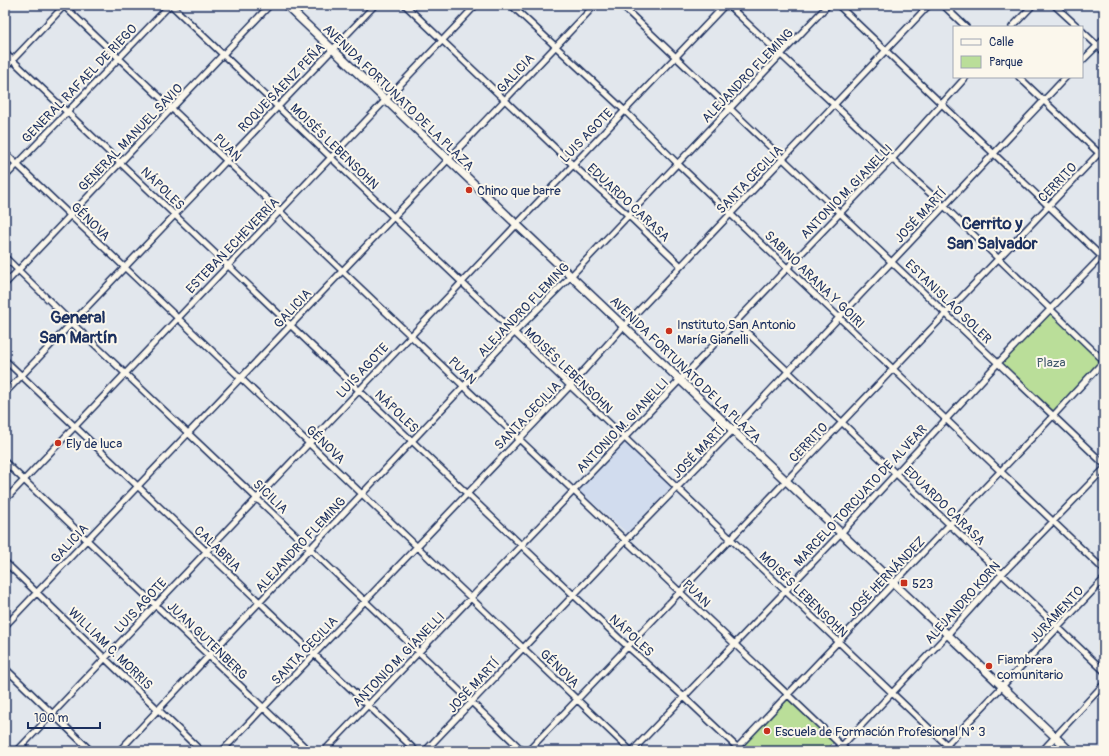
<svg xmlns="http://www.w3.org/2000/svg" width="1109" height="756" viewBox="0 0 1109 756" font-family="Pangolin,sans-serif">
<rect width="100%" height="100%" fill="#e2e7ed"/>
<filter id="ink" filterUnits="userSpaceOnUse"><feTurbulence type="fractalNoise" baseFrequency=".025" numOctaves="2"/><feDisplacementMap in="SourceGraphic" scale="8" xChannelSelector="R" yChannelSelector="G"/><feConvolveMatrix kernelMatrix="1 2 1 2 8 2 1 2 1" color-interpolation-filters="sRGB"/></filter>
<g filter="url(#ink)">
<!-- built -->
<path fill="#d1dcee" d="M626 440 674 484 627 533 578 490Z"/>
<!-- green -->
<path fill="#bade99" stroke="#6a867c" d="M1051 310 1104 361 1053 416 998 363Z
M785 697 834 742 825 751H744L739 746Z"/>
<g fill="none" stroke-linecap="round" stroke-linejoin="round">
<defs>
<path id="street" d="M63 5 847 751
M171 5 953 751
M405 5 573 165 628 215 681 266
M511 5 624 110 678 164 1104 570
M621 5 1104 464
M728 5 892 159 944 206 1104 361
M838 5 1103 258
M943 5 966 27
M1054 5 1078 27
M1012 27 1033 5
M1082 31 1104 52
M5 53 627 646 684 697 741 751
M1082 61 1104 39
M5 68 65 5
M1019 77 1104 158
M5 153 631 751
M5 177 170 5
M5 257 72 323 523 751
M5 284 270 5
M736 322 1104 671
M5 360 416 751
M5 393 375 5
M5 462 309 751
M5 500 476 5
M5 562 201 751
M5 626 595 5
M5 668 91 751
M17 751 725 5
M119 751 514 333 571 276 828 5
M222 751 570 386 623 327 929 5
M324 751 892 159 966 77
M425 751 626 540 732 431 1066 77
M528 751 1104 148
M632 751 841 533 998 363 1104 254
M734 751 1053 416 1104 361
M837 751 947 635 1002 574 1104 469
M941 751 1104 579
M1042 751 1104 684"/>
<path id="secondary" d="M286 5 1070 751"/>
</defs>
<!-- street casing -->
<use href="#street" stroke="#1b2f5e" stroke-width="8"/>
<!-- secondary casing -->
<use href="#secondary" stroke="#1b2f5e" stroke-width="10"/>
<!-- street -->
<use href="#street" stroke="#fbf7ec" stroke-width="5"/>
<!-- secondary -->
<use href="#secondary" stroke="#fbf7ec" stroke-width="7"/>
</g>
</g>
<!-- markers -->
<g fill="#c8321e" stroke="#fbf7ec" stroke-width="1.5">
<circle cx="469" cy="190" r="4"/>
<circle cx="669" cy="331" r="4"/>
<circle cx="58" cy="443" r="4"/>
<rect x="900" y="579" width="8" height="8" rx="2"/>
<circle cx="989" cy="666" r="4"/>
<circle cx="767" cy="731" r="4"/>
</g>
<g text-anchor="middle" stroke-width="4" stroke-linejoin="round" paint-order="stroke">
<!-- street labels -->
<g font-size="13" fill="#1b2f5e" stroke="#fbf7ec">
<text transform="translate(515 73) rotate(-47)" y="5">GALICIA</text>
<text transform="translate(747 75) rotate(-46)" y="5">ALEJANDRO FLEMING</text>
<text transform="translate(79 83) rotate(-46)" y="5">GENERAL RAFAEL DE RIEGO</text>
<text transform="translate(281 87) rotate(-46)" y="5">ROQUE SÁENZ PEÑA</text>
<text transform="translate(399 97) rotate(44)" y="5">AVENIDA FORTUNATO DE LA PLAZA</text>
<text transform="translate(586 135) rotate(-46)" y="5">LUIS AGOTE</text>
<text transform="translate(130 137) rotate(-46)" y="5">GENERAL MANUEL SAVIO</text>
<text transform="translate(335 146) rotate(44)" y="5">MOISÉS LEBENSOHN</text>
<text transform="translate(228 147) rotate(44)" y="5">PUAN</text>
<text transform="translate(749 179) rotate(-46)" y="5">SANTA CECILIA</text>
<text transform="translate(1057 182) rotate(-46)" y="5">CERRITO</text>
<text transform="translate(163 188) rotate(44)" y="5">NÁPOLES</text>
<text transform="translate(846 191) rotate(-46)" y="5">ANTONIO M. GIANELLI</text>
<text transform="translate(629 202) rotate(43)" y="5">EDUARDO CARASA</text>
<text transform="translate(920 215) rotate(-47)" y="5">JOSÉ MARTÍ</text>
<text transform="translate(91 221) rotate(44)" y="5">GÉNOVA</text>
<text transform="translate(232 245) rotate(-46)" y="5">ESTEBAN ECHEVERRÍA</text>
<text transform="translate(815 279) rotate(44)" y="5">SABINO ARANA Y GOIRI</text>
<text transform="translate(949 301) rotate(44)" y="5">ESTANISLAO SOLER</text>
<text transform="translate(292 308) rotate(-47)" y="5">GALICIA</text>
<text transform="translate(523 309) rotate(-46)" y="5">ALEJANDRO FLEMING</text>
<text transform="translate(686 369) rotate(44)" y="5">AVENIDA FORTUNATO DE LA PLAZA</text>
<text transform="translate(362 370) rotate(-47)" y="5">LUIS AGOTE</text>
<text transform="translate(463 370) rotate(44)" y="5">PUAN</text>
<text transform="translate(569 370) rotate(44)" y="5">MOISÉS LEBENSOHN</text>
<text transform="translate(397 411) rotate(44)" y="5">NÁPOLES</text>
<text transform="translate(527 415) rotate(-46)" y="5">SANTA CECILIA</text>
<text transform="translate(622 425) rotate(-46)" y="5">ANTONIO M. GIANELLI</text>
<text transform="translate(808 442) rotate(-46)" y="5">CERRITO</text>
<text transform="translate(326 444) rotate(44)" y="5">GÉNOVA</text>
<text transform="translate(698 451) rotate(-46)" y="5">JOSÉ MARTÍ</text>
<text transform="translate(860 495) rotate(-47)" y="5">MARCELO TORCUATO DE ALVEAR</text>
<text transform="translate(271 496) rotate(44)" y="5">SICILIA</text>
<text transform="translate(945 505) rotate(44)" y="5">EDUARDO CARASA</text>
<text transform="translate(69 543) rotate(-47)" y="5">GALICIA</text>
<text transform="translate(300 544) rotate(-47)" y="5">ALEJANDRO FLEMING</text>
<text transform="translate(218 548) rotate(44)" y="5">CALABRIA</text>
<text transform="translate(886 576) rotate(-46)" y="5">JOSÉ HERNÁNDEZ</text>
<text transform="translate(697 593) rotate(44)" y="5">PUAN</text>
<text transform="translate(804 594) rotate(44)" y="5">MOISÉS LEBENSOHN</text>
<text transform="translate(962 602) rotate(-48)" y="5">ALEJANDRO KORN</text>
<text transform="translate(140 605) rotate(-47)" y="5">LUIS AGOTE</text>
<text transform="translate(1056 614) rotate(-47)" y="5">JURAMENTO</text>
<text transform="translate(632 635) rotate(43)" y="5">NÁPOLES</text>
<text transform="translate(208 640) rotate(44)" y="5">JUAN GUTENBERG</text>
<text transform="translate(111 648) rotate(44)" y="5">WILLIAM C. MORRIS</text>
<text transform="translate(304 650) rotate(-46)" y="5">SANTA CECILIA</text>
<text transform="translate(398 659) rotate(-46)" y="5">ANTONIO M. GIANELLI</text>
<text transform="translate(560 668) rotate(44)" y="5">GÉNOVA</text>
<text transform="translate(473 685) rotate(-47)" y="5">JOSÉ MARTÍ</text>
</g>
<!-- poi labels -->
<g font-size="13" fill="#1b2f5e" stroke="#fbf7ec" text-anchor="start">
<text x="477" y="195">Chino que barre</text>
<text x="677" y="329">Instituto San Antonio<tspan x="677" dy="15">María Gianelli</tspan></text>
<text x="66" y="448">Ely de luca</text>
<text x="912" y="588">523</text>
<text x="997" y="664">Fiambrera<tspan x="997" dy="15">comunitario</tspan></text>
<text x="775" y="736">Escuela de Formación Profesional N° 3</text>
</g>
<!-- park labels -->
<g font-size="13" fill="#435b6d" stroke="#fbf7ec">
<text x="1051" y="367">Plaza</text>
</g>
<!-- district labels -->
<g font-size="17" font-weight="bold" fill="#1b2f5e" stroke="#fbf7ec">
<text x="992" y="229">Cerrito y<tspan x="992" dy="20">San Salvador</tspan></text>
<text x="78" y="323">General<tspan x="78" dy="20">San Martín</tspan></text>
</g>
</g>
<!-- margin -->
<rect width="1109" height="756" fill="none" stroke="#fbf7ec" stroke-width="20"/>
<rect x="10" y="10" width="1089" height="736" fill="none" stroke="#1b2f5e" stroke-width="1.5" filter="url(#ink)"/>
<!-- legend -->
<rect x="953" y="26" width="130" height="52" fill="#fbf7ec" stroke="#a1a7b3"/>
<rect x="961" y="39" width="20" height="6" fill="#fbf7ec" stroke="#a1a7b3"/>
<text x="989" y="46" font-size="12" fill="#1b2f5e">Calle</text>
<rect x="961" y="56" width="20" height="12" fill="#bade99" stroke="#a1a7b3"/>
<text x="989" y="66" font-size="12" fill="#1b2f5e">Parque</text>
<!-- scale -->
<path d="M28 722v6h72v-6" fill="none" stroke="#1b2f5e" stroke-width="2"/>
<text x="34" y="722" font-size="12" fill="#1b2f5e" stroke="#fbf7ec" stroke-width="3" paint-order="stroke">100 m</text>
</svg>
